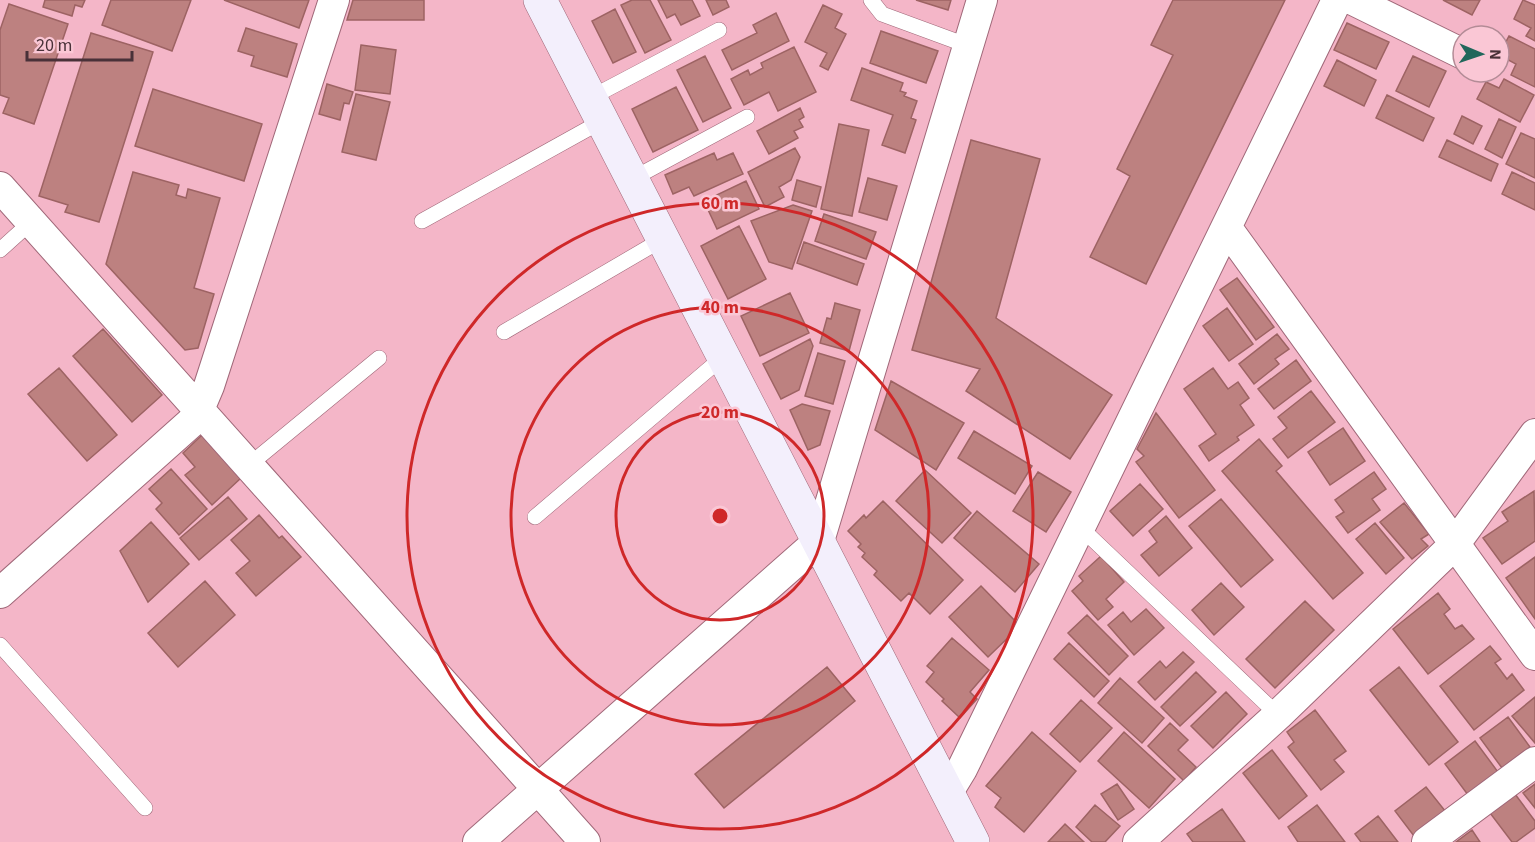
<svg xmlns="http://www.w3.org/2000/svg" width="1535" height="842" viewBox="0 0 1535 842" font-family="'Source Sans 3',sans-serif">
<rect width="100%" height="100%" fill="#f4b6c8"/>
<!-- building -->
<path fill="#bd8180" stroke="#9d6363" stroke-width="1.5" d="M45 0H85L82 7 75 5 72 16 43 7Z
M111 0H191L172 51 102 25Z
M224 0H309L299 28Z
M353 0H424V20H347Z
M632 0H650L671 40 645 53 621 5Z
M658 0H692L700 16 681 25 675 14 667 18Z
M706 0H726L729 7 713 15Z
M916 0H951L948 10Z
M1173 0H1285L1146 284 1090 257 1130 176 1117 169 1173 55 1151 45Z
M1443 0H1480L1472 15Z
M1523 0 1535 5V41L1526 36 1531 28 1514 19Z
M9 4 68 24 34 124 3 113 9 98 0 95V30Z
M823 5 842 14 835 28 846 34 828 70 820 66 827 53 805 42Z
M615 9 636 52 613 63 592 21Z
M776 13 789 41 732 70 722 50 757 33 753 25Z
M1347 23 1389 42 1376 69 1334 50Z
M246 28 297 44 287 77 251 66 254 56 238 51Z
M881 31 938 51 926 83 870 63Z
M91 33 153 52 99 222 65 212 68 205 39 196Z
M1509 36 1535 49V87L1511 75 1516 64 1499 55Z
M361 45 396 50 390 94 355 90Z
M794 47 816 92 778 111 769 92 744 105 731 79 748 70 750 75 763 68 761 63Z
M705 56 731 108 703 122 677 70Z
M1413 56 1446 71 1429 107 1396 91Z
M1337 60 1376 80 1364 106 1324 86Z
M862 68 903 83 900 91 906 93 904 96 917 101 911 118 916 120 905 153 882 145 893 115 851 100Z
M1504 79 1534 95 1520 122 1477 99 1486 82 1499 88Z
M327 84 353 92 349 104 344 103 340 120 319 114Z
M676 87 698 130 653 152 632 109Z
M153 89 262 124 244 181 135 146Z
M356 94 390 102 376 160 342 152Z
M1387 95 1434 118 1423 141 1376 118Z
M800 108 804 117 799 120 803 127 794 131 798 138 769 154 757 131Z
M1462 116 1482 126 1473 144 1454 134Z
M1499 119 1516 127 1502 158 1485 149Z
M839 124 869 130 852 216 821 209Z
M1521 133 1535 139V178L1506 164Z
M971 140 1040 159 996 318 1112 395 1070 459 966 391 980 369 912 350Z
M1447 140 1498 164 1491 181 1439 157Z
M795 148 800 157 791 180 779 187 784 197 765 207 748 172Z
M714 153 717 160 733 153 743 174 694 196 689 187 673 194 665 175Z
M133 172 179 185 176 195 186 198 188 189 220 198 194 288 214 294 198 348 185 350 106 264Z
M1512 172 1535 183V210L1502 194Z
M868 178 897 186 887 220 859 212Z
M797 180 821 187 816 207 792 200Z
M746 181 759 209 717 229 704 201Z
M793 205 812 211 792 269 769 262 751 221Z
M824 214 876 232 866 259 815 241Z
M739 226 766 279 728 299 701 246Z
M804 242 864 264 857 285 797 263Z
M1237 278 1274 327 1256 340 1220 290Z
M790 293 809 333 760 356 741 316Z
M835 303 860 310 849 351 820 343 827 318 831 319Z
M1227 308 1253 344 1229 361 1203 326Z
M103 329 162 395 132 422 73 356Z
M1277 334 1289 349 1275 359 1279 364 1254 384 1239 364Z
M810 339 813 346 799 390 781 399 763 364Z
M818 353 845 361 833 404 805 396Z
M1296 360 1311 381 1274 409 1258 389Z
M59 368 117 435 87 461 28 394Z
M1213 368 1228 389 1238 382 1249 398 1240 405 1254 425 1237 437 1239 440 1209 461 1199 446 1216 434 1184 389Z
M891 381 964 423 936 470 875 430Z
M1311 391 1335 422 1288 458 1273 439 1287 428 1278 417Z
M802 404 830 411 820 445 808 450 790 410Z
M1156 413 1215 490 1179 518 1136 462 1144 456 1137 449Z
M1343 428 1365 461 1330 485 1308 452Z
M974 431 1032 466 1015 494 958 458Z
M202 435 241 478 212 505 185 475 195 467 183 453Z
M1259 439 1282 466 1276 471 1363 573 1333 599 1222 471Z
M171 469 207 509 179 535 156 509 162 503 149 489Z
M925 470 971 513 942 543 896 501Z
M1038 472 1071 492 1046 532 1013 511Z
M1374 472 1386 489 1372 499 1380 510 1348 533 1336 517 1344 512 1335 500Z
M1140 484 1163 509 1133 536 1110 511Z
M1534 491 1535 541 1502 564 1483 538 1508 521 1502 512Z
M228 497 247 519 199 560 180 538Z
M1221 499 1273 560 1241 587 1189 526Z
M883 501 963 580 930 614 909 593 901 601 874 575 877 571 862 557 865 553 858 547 861 544 848 531 864 515 866 518Z
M1404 503 1429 534 1421 539 1428 546 1412 559 1380 522Z
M977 511 1039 564 1015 592 954 538Z
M259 515 279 538 282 536 301 557 256 596 236 573 250 561 231 540Z
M1166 516 1192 548 1159 576 1141 555 1157 542 1149 531Z
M151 522 189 564 148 602 120 551Z
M1375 523 1404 558 1386 574 1356 539Z
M1101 556 1124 582 1106 599 1113 607 1098 620 1072 591 1083 581 1079 576Z
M1535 557V619L1506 578Z
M205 581 235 615 178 667 148 633Z
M1221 583 1244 607 1214 635 1192 610Z
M981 586 1020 626 988 657 949 617Z
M1438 593 1450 609 1444 614 1455 629 1462 625 1474 639 1428 674 1393 629Z
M1305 601 1334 630 1275 688 1246 659Z
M1146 609 1164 628 1134 655 1108 625 1123 612 1131 622Z
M1087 615 1128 656 1109 675 1068 633Z
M952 638 989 670 970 692 977 699 960 718 942 701 944 699 926 682 934 672 927 666Z
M1069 643 1109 681 1094 697 1054 659Z
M1490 646 1501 659 1495 663 1507 679 1512 674 1524 690 1474 730 1440 686Z
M1183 652 1194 662 1155 700 1138 682 1160 661 1166 668Z
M827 667 855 701 724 808 695 774Z
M1399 667 1458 742 1429 765 1370 690Z
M1196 672 1216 692 1180 726 1161 707Z
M1120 678 1164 718 1142 743 1098 703Z
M1226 692 1247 714 1213 748 1191 726Z
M1535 697V743L1512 716Z
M1081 700 1112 728 1080 762 1050 734Z
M1315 710 1346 751 1334 760 1344 772 1321 790 1288 747 1294 742 1287 732Z
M1508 717 1530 747 1502 768 1480 738Z
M1170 723 1188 740 1178 750 1196 767 1184 781 1148 746Z
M1032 732 1076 771 1024 832 995 807 1001 798 986 786Z
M1124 732 1175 779 1149 808 1098 761Z
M1475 741 1498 772 1468 795 1445 764Z
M1272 750 1307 796 1279 819 1243 773Z
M1117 784 1134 809 1118 820 1101 794Z
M1535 784V808L1523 793Z
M1426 787 1446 812 1414 836 1395 811Z
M1515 794 1535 821V828L1516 842H1512L1490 813Z
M1095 805 1120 826 1105 842H1092L1076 827Z
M1317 805 1345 842H1298L1288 827Z
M1222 809 1245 842H1193L1187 834Z
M1378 816 1398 842H1361L1355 834Z
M1065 824 1084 842H1048Z
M1472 830 1480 842H1456Z"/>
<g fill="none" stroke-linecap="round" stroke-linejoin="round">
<defs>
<path id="lane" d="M871 0 882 14 969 46
M590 98 719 30
M632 179 747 117
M422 221 602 121
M0 250 31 222
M504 332 663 239
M249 465 379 358
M535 517 723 357
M1081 528 1278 715
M0 645 145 808"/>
<path id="street" d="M1353 0 1463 54
M0 187 585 842
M1227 228 1535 655
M0 593 195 419 209 386 334 0
M948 792 962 769 1337 0
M478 842 819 541 982 0
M1138 842 1278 715 1454 545 1535 434
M1427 842 1535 762"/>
<path id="secondary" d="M540 0 973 842"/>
</defs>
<!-- lane casing -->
<use href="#lane" stroke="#a06879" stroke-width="16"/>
<!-- street casing -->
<use href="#street" stroke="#a06879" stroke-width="32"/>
<!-- secondary casing -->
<use href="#secondary" stroke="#a06879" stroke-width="34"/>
<!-- lane -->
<use href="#lane" stroke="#fff" stroke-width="15"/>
<!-- street -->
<use href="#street" stroke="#fff" stroke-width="30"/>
<!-- secondary -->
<use href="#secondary" stroke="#f3effc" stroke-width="33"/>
</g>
<!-- distance rings -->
<g fill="none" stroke="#cf2829" stroke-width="3">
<circle cx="720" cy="516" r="104"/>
<circle cx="720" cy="516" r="209"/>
<circle cx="720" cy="516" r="313"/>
</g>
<circle cx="720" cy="516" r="9" fill="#cf2829" stroke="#fac7d5" stroke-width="3"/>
<g font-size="18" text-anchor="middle" font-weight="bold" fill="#cf2829" stroke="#fac7d5" stroke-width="5" stroke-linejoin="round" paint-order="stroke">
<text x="720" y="209">60 m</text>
<text x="720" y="313">40 m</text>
<text x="720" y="418">20 m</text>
</g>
<!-- north arrow -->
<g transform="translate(1481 54) rotate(92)"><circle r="28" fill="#fac7d5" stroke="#b38b96" stroke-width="1.5"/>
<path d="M0-4.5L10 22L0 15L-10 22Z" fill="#21675b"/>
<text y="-9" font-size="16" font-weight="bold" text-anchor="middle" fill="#493138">N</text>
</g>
<!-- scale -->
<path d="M27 51v9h105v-9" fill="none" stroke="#493138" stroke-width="3"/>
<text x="36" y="51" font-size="18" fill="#493138" stroke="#fac7d5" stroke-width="4.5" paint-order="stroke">20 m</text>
</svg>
